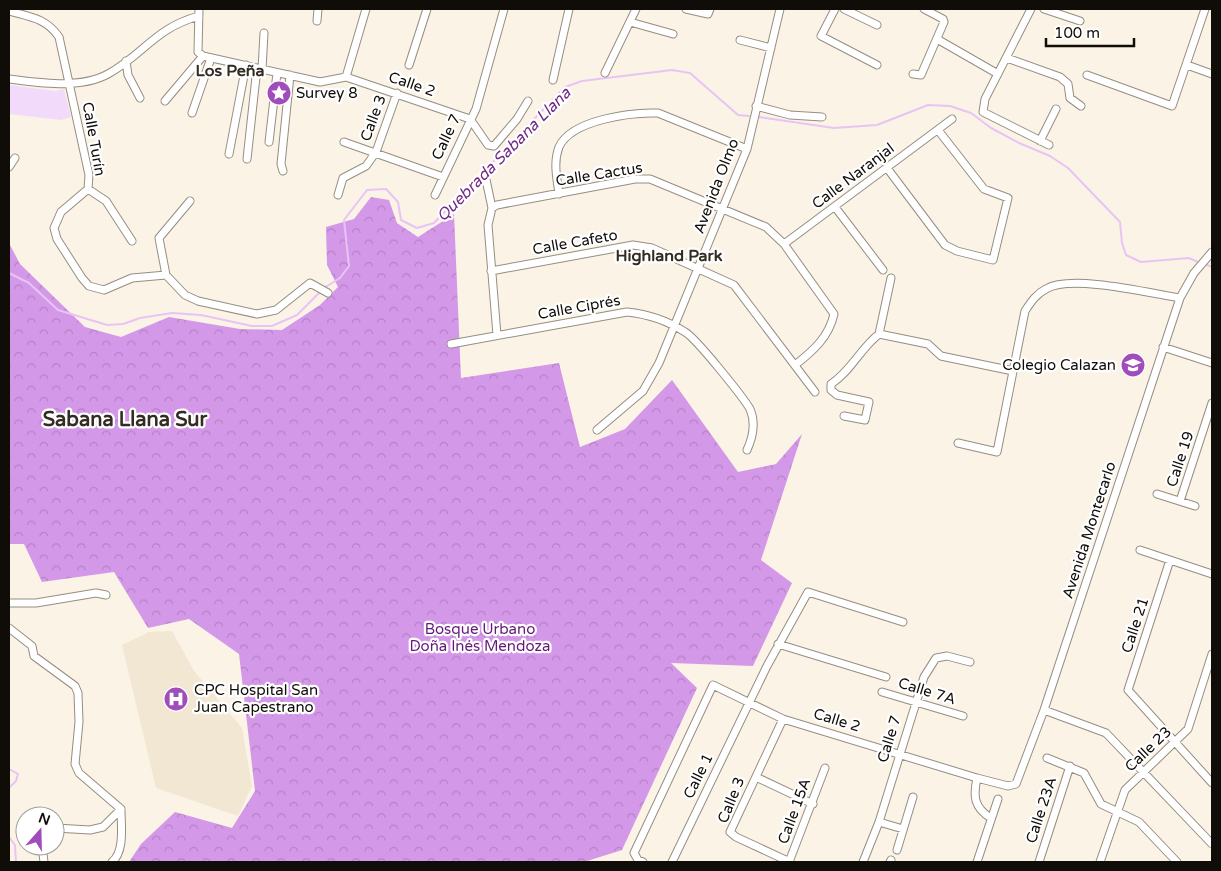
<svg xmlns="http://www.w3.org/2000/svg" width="1221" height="871" viewBox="0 0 1221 871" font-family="'Varela Round',sans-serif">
<defs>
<pattern id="forest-crowns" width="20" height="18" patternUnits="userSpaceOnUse" patternTransform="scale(1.25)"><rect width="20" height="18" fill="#d498e8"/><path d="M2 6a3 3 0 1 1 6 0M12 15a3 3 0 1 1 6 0" fill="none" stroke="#b582c6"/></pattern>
</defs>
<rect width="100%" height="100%" fill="#fbf3e6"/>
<!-- built -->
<path fill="#f2e7d2" d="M172 631 194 671 242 728 252 786 238 816 156 788 122 645 149 632Z"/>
<!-- green -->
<path fill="#f2dbfa" d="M9 85 55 91 64 89 71 117 61 120 9 114Z"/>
<!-- forest -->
<path fill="url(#forest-crowns)" d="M371 197 389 200 397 223 418 237 454 214 461 378 559 363 580 447 625 429 672 380 738 472 776 464 802 434 761 560 792 583 753 666 671 663 697 688 622 850 584 862H129L141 844 175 812 232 828 255 791 239 654 189 619 148 628 114 572 42 582 24 544H9V243L20 264 85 327 121 337 169 317 240 329 282 330 320 305 338 287 327 265 326 227 354 219Z"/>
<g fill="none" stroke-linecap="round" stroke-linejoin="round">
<!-- stream -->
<path stroke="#e8c4f5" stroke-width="2" d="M759 117 834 128 877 125 928 105 950 106 971 113 991 128 1019 143 1050 156 1068 168 1120 222 1122 243 1126 255 1141 262 1189 258 1198 262
M1207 265 1212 267
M9 273 29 283 58 310 107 325 123 324 140 318 172 313 201 315 252 326H272L297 315 321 291
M324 288 340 278 349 266 344 220 367 190 386 189 398 202 401 220 417 228 434 223 565 87 582 81 672 70 690 73 738 115 749 116
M9 769 18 774 16 781 9 788
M9 837 15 845 16 862"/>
<defs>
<path id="street" d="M199 9 198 52 203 56
M686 9 708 14 710 9
M835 9 821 36 877 65
M844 9 877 25
M1031 9 985 99 983 112 1049 145
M1044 9 1080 21
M9 11C30 17 46 18 59 37L89 175 88 189 61 212 54 228 57 239 82 278 89 286 104 290 132 278 166 275 185 295 198 301 257 314 276 310 310 283 328 293
M317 21 318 9
M630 22 673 34
M937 39 998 74
M740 40 771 48
M203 56 320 82 346 77
M1007 58 1060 77 1068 84 1070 98 1081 106
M126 61 128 75 140 98
M409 65 427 9
M1187 65 1212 74
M262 69 264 33
M605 73 636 9
M913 74 921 75 944 22 943 19 924 9
M1087 75 1172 106 1205 9
M346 77 470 119 488 145 494 146 517 119 528 101
M346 77 366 9
M9 79C38 83 81 89 108 74 144 54 155 28 199 16
M553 80 569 9
M165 101 203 56
M756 106 790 115 822 117
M192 113 211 58
M1040 141 1056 109
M269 142 277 73
M344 142 443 177
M229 154 246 65
M247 159 257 68
M9 167 15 158
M887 168 945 245 957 251 993 260 1008 198 984 189 938 130
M283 171 281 164 290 75
M485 175 492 208 488 225 497 335
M88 189 106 201 132 241
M559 194C557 178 553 163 559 147 571 120 631 112 658 113L747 149
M338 195 343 178 366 166 376 152 397 93
M435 195 476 109 504 9
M835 207 883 270
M492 208 497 205 635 179H650L766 227 784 244 834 314C829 337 813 351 795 365
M784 244 952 119
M491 271 633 245 652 248 734 285 815 392
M166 275 159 238 190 201
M879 334 891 278
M451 344 627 312C647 314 668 321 685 332 696 338 743 397 750 409 756 423 753 437 747 450
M1163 347 1212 363
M844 416 865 420 869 402 837 395 831 390V384C851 371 860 349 879 334L928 344 941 356 1013 371
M597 430 643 391 659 363 747 149 780 9
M958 443 997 452 1025 311C1031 302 1036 294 1046 289 1071 274 1149 293 1180 298
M1157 494 1195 506
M1180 501 1212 403
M1140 550 1212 574
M1170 560 1128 690 1212 783
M9 603H36L96 593 106 595
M9 628 32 646 34 656 75 686 78 693 79 722 75 764 79 773 121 809
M778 644 886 677
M882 692 963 716
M1044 710 1106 733 1212 844
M783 719 730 832 736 837 790 862
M1047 758 1084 773 1101 804 1139 822 1177 862
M756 777 813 804
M977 778C973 796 974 808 991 818
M879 822 903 829
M55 828 90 830 103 827 121 809
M42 846 44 862
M897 850 913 797
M112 862C125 851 121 826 121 809
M643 862 638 860 634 853 713 685 783 719 977 778 1008 786 1016 784 1044 710 1180 298 1194 273 1212 252
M672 862 767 666 808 592 903 622
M789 862 825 768
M863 862 879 822 924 677 936 658 947 656 970 662
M890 862 891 860
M977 862 998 799
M1039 862 1070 766
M1100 862 1125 790 1188 729 1212 654"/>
</defs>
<!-- street casing -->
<use href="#street" stroke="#958e81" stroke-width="9"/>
<!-- street -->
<use href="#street" stroke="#fff" stroke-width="7"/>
</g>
<!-- icons -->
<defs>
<symbol id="sight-disc" viewBox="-11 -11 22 22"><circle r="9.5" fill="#a04cba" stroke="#fff"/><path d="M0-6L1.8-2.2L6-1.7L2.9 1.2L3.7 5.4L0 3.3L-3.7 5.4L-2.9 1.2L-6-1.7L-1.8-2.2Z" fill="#fff"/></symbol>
<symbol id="school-disc" viewBox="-11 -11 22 22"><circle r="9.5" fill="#a04cba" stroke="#fff"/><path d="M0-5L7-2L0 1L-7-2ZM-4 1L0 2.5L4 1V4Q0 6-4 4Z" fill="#fff"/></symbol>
<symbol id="hospital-disc" viewBox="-11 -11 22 22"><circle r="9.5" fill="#a04cba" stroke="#fff"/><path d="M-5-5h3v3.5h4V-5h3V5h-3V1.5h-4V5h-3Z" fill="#fff"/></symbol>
</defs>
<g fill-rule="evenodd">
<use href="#sight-disc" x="265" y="79" width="28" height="28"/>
<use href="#school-disc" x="1119" y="351" width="28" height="28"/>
<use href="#hospital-disc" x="162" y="685" width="28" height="28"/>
</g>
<g text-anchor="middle" stroke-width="4.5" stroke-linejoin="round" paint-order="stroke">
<!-- street labels -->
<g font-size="15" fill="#100d09" stroke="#fff">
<text transform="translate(412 84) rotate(19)" y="5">Calle 2</text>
<text transform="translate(373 118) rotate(-70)" y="5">Calle 3</text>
<text transform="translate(446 137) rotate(-65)" y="5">Calle 7</text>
<text transform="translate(94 139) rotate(80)" y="5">Calle Turín</text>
<text transform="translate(599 174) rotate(-9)" y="5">Calle Cactus</text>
<text transform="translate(853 176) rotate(-37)" y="5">Calle Naranjal</text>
<text transform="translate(716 186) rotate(-69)" y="5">Avenida Olmo</text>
<text transform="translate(575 242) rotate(-10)" y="5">Calle Cafeto</text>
<text transform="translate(579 307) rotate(-10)" y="5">Calle Ciprés</text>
<text transform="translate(1180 459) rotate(-72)" y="5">Calle 19</text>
<text transform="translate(1089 530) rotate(-72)" y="5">Avenida Montecarlo</text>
<text transform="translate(1135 625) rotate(-72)" y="5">Calle 21</text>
<text transform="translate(927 691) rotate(17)" y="5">Calle 7A</text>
<text transform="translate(837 720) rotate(17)" y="5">Calle 2</text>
<text transform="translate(889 739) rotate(-73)" y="5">Calle 7</text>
<text transform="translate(1148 749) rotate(-44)" y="5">Calle 23</text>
<text transform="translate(698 776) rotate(-64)" y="5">Calle 1</text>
<text transform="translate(731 800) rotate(-68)" y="5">Calle 3</text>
<text transform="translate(1041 810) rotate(-72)" y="5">Calle 23A</text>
<text transform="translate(794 811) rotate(-70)" y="5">Calle 15A</text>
</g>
<!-- poi labels -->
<g font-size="15" fill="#100d09" stroke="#fff" text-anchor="start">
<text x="296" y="98">Survey 8</text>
<text x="1116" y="370" text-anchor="end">Colegio Calazan</text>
<text x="194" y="695">CPC Hospital San<tspan x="194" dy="17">Juan Capestrano</tspan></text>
</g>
<!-- park labels -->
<g font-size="15" fill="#641a79" stroke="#fff">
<text x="480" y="634">Bosque Urbano<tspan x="480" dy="17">Doña Inés Mendoza</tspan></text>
</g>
<!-- neighbourhood labels -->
<g font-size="16" font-weight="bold" fill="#322c22" stroke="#fff">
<text x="230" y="76">Los Peña</text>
<text x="669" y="261">Highland Park</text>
</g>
<!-- water labels -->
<g font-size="16" font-style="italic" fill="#712987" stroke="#fff">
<text transform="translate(503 154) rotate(-45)" y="6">Quebrada Sabana Llana</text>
</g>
<!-- district labels -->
<g font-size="20" font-weight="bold" fill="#322c22" stroke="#fff">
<text x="125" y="426">Sabana Llana Sur</text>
</g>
</g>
<!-- border -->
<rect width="1221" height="871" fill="none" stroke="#100d09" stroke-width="20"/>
<!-- north arrow -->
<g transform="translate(40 831) rotate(20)"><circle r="24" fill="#ffffff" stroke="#9f9e9d"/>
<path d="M0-4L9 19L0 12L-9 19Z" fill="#a04cba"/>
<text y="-8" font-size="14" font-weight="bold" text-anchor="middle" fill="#100d09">N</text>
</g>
<!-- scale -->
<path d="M1046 38v8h88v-8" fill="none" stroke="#100d09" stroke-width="2.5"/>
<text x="1054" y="38" font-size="15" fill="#100d09" stroke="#ffffff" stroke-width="4" paint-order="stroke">100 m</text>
</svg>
